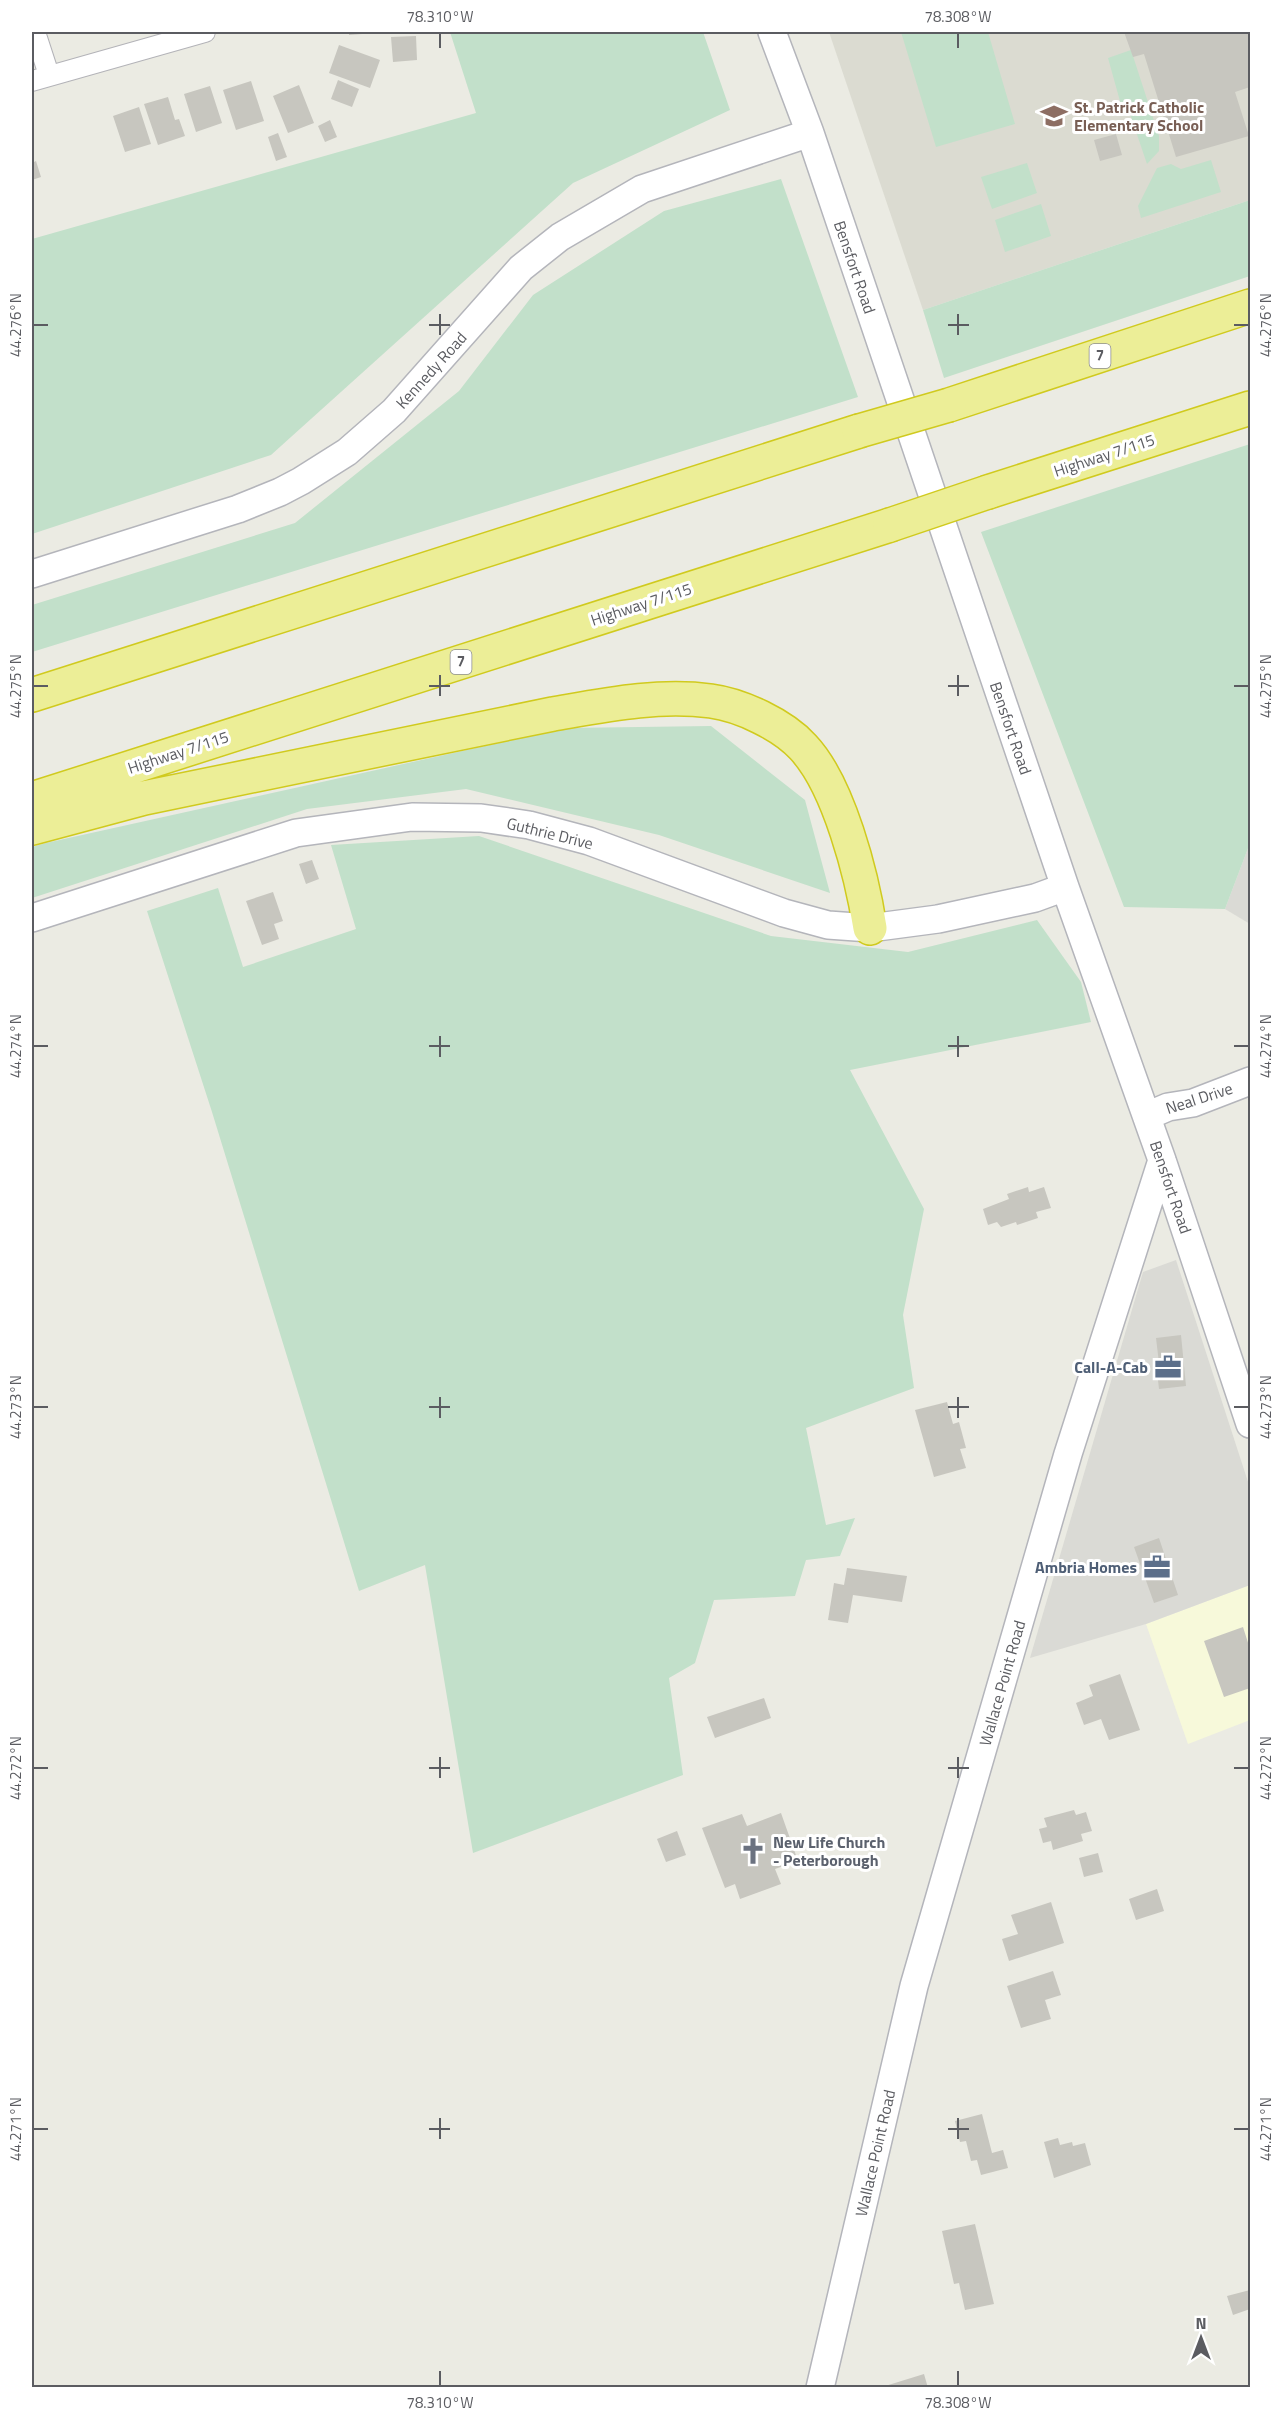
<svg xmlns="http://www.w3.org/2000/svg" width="1282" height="2419" viewBox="0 0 1282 2419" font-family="'Titillium Web',sans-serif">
<rect width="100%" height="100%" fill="#ebebe3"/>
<!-- commercial -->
<path fill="#f7f9da" d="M1250 1585V1720L1188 1744 1146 1624Z"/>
<!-- industrial -->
<path fill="#dadad5" d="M1250 843V924L1225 909Z
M1176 1260 1250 1488V1585L1146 1624 1030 1658 1143 1272Z"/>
<!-- education -->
<path fill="#dbdbd1" d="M829 32H1250V200L923 310Z"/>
<!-- green -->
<path fill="#c2e0ca" d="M450 32H703L730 110 573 183 271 455 32 534V239L476 113Z
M901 32H988L1015 124 936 147Z
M1131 50 1159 136V151L1147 164 1129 111 1123 112 1108 58Z
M1211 160 1221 192 1141 218 1138 206 1157 168 1171 164 1181 169Z
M1027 163 1037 193 992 209 981 177Z
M781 179 858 397 32 652V605L295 523 459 391 533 295 664 211Z
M1250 200V276L944 378 923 310Z
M1041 204 1051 236 1005 252 995 220Z
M1250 444V843L1225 909 1124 907 981 532Z
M711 726 805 800 830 893 659 835 466 789 307 809 32 898V847L46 843 566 728Z
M479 836 771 936 908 952 1037 920 1081 982 1091 1022 850 1070 924 1209 903 1315 914 1388 806 1428 826 1525 855 1518 840 1556 806 1560 795 1596 714 1600 695 1663 669 1678 683 1775 473 1853 425 1565 359 1591 212 1112 147 911 218 888 243 967 356 929 331 845Z"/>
<!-- building -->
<path fill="#c7c6bf" d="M349 32H375V33L349 35Z
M1124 32H1250V87L1235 92 1249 136 1176 157 1144 54 1133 57Z
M416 36 417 60 393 62 391 37Z
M339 45 380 60 370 88 329 73Z
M338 80 359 89 352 107 331 99Z
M251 81 264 121 236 130 223 90Z
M299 85 314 123 288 133 273 96Z
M210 86 222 123 196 132 184 94Z
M168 97 175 120 179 119 185 136 158 145 144 104Z
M139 107 151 144 125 152 113 116Z
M330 120 337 137 325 142 318 126Z
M278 133 287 157 276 161 268 137Z
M1116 134 1122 155 1100 161 1094 140Z
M36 161 41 177 32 180V163Z
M312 860 319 879 306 884 299 864Z
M273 892 283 921 274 924 279 939 262 945 246 901Z
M1028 1187 1029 1192 1044 1187 1051 1208 1036 1212 1038 1218 1017 1225 1016 1222 1001 1227 997 1222 988 1225 983 1209 1009 1199 1007 1194Z
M1181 1335 1186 1386 1159 1389 1156 1363H1159L1156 1338Z
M947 1402 953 1424 959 1422 966 1448 960 1449 966 1468 934 1477 915 1410Z
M1159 1538 1178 1595 1154 1603 1134 1547Z
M847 1568 907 1576 902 1602 853 1595 848 1623 828 1620 834 1583 844 1585Z
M1243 1627 1250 1649V1688L1224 1697 1204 1641Z
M1120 1674 1140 1730 1109 1740 1101 1719 1084 1725 1076 1703 1093 1696 1089 1685Z
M764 1698 771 1718 715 1738 707 1717Z
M1074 1810 1076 1815 1086 1812 1092 1831 1081 1834 1083 1841 1053 1850 1051 1841 1043 1843 1039 1829 1047 1827 1044 1818Z
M781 1813 798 1861 775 1869 781 1884 740 1899 735 1884 725 1888 702 1828 742 1814 747 1826Z
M677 1831 686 1855 666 1862 657 1839Z
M1098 1853 1103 1872 1084 1877 1079 1858Z
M1157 1889 1164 1911 1136 1920 1129 1899Z
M1051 1902 1064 1943 1009 1961 1002 1939 1018 1934 1011 1915Z
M1053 1971 1061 1995 1045 2000 1051 2019 1021 2028 1007 1986Z
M982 2114 992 2153 1003 2150 1008 2168 981 2175 977 2160 971 2161 966 2141 960 2142 955 2121Z
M1058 2138 1060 2145 1072 2142 1073 2146 1085 2143 1091 2165 1054 2178 1044 2142Z
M975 2224 994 2304 965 2310 959 2283 954 2284 942 2231Z
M1250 2290V2309L1233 2315 1227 2296Z
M924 2374 928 2388H882V2387Z"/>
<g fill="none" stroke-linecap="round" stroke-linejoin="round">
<defs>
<path id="street" d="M35 32 49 75
M32 81 205 32"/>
<path id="secondary" d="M772 32 810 133 1065 887 1162 1160 1250 1424
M32 574 238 509 280 492 301 481 347 452 394 411 521 268 560 237 642 189 810 133
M32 918 296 833 412 817 481 818 529 825 589 841 784 913 828 925 870 928 938 919 1035 898 1065 887
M1147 1116 1168 1107 1193 1103 1250 1081
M820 2388 914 1986 1068 1454 1162 1160"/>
<path id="highway" d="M949 405 1250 306
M988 492 1250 408
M32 695 859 431
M32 799 890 525
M32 828 144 798 553 714C605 705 658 694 711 701 741 705 783 725 803 747 839 785 862 876 870 928"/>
</defs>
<!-- street casing -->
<use href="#street" stroke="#b3b3b8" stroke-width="22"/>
<!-- secondary casing -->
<use href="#secondary" stroke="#b4b5bb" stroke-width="30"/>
<!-- highway casing -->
<use href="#highway" stroke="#d0ca1e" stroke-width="36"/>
<!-- street -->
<use href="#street" stroke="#fff" stroke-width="20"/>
<!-- secondary -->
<use href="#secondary" stroke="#fff" stroke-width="27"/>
<!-- highway -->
<use href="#highway" stroke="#ecee97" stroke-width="33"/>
<defs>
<path id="highway-bridge" d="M859 431 949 405
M890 525 988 492"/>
</defs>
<!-- highway-bridge casing -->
<use href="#highway-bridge" stroke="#d0ca1e" stroke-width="36" stroke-linecap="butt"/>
<!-- highway-bridge -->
<use href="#highway-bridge" stroke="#ecee97" stroke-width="33"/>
</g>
<!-- ticks -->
<path fill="none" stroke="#5b5c61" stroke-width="2" d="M440 33V48M958 33V48M440 314V335M958 314V335M33 325H48M429 325H450M948 325H969M1234 325H1249M440 675V696M958 675V696M33 686H48M429 686H450M948 686H969M1234 686H1249M440 1036V1057M958 1036V1057M33 1046H48M429 1046H450M948 1046H969M1234 1046H1249M440 1397V1418M958 1397V1418M33 1407H48M429 1407H450M948 1407H969M1234 1407H1249M440 1757V1778M958 1757V1778M33 1768H48M429 1768H450M948 1768H969M1234 1768H1249M440 2118V2139M958 2118V2139M33 2129H48M429 2129H450M948 2129H969M1234 2129H1249M440 2371V2386M958 2371V2386"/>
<!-- icons -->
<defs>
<symbol id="school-bare" viewBox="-9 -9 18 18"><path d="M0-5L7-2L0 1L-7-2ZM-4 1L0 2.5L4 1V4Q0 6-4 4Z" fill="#8d6e63" stroke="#fff" stroke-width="2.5" paint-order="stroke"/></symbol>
<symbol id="office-bare" viewBox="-9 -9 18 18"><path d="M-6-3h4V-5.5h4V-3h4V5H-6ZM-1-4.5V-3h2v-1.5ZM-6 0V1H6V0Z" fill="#5c6f8a" stroke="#fff" stroke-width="2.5" paint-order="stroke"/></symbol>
<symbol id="church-bare" viewBox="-9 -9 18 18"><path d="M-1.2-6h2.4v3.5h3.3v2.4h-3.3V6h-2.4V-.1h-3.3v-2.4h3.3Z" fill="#6b7280" stroke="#fff" stroke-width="2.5" paint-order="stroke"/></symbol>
</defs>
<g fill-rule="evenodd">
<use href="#school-bare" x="1035" y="97" width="38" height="38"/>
<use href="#office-bare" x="1149" y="1348" width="38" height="38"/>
<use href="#office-bare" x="1138" y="1548" width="38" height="38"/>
<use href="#church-bare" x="734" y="1832" width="38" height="38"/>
</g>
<g text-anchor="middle" stroke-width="6" stroke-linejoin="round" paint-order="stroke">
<!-- shield labels -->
<g fill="#fff" stroke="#8c8d90" stroke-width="1.5">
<rect x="1089.5" y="344" width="21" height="24" rx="4.5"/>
<rect x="450.5" y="650" width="21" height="24" rx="4.5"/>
</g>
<g font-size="15" font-weight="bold" fill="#5b5c61">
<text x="1100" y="361">7</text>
<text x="461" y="667">7</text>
</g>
<!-- education labels -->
<g font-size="16" font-weight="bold" fill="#785e54" stroke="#fff" text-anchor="start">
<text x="1074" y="113">St. Patrick Catholic<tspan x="1074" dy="18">Elementary School</tspan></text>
</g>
<!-- street labels -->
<g font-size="16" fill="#5b5c61" stroke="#fff">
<text transform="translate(855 267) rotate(71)" y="6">Bensfort Road</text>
<text transform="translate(431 370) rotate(-48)" y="6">Kennedy Road</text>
<text transform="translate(1104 455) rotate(-18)" y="6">Highway 7/115</text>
<text transform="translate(641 604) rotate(-18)" y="6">Highway 7/115</text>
<text transform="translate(1011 728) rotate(71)" y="6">Bensfort Road</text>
<text transform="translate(178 752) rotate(-18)" y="6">Highway 7/115</text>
<text transform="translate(550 833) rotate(14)" y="6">Guthrie Drive</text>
<text transform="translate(1199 1098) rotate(-18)" y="6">Neal Drive</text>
<text transform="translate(1171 1187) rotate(71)" y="6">Bensfort Road</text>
<text transform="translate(1002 1683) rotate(-74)" y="6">Wallace Point Road</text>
<text transform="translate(875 2153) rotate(-77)" y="6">Wallace Point Road</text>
</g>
<!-- service labels -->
<g font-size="16" font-weight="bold" fill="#4e5e75" stroke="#fff" text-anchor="end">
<text x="1148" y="1373">Call-A-Cab</text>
<text x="1137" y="1573">Ambria Homes</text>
</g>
<!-- worship labels -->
<g font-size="16" font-weight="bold" fill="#5b616d" stroke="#fff" text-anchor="start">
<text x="773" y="1848">New Life Church<tspan x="773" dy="18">- Peterborough</tspan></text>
</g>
</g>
<!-- border -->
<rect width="1282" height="2419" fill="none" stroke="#ffffff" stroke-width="66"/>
<!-- north arrow -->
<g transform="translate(1201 2338)" stroke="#ffffff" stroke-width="4.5" paint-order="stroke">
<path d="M0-4.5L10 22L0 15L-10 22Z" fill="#5b5c61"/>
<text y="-9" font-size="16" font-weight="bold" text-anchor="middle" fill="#5b5c61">N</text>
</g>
<rect x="33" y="33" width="1216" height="2353" fill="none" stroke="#5b5c61" stroke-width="2"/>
<g font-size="15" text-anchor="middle" fill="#5b5c61">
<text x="440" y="22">78.310°W</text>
<text x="958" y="22">78.308°W</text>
<text transform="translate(16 325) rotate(-90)" y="5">44.276°N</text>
<text transform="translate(1266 325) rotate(-90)" y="5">44.276°N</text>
<text transform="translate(16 686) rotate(-90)" y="5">44.275°N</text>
<text transform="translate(1266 686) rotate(-90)" y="5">44.275°N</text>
<text transform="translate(16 1046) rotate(-90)" y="5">44.274°N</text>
<text transform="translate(1266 1046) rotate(-90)" y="5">44.274°N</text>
<text transform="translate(16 1407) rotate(-90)" y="5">44.273°N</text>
<text transform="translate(1266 1407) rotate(-90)" y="5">44.273°N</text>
<text transform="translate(16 1768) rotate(-90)" y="5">44.272°N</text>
<text transform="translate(1266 1768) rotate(-90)" y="5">44.272°N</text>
<text transform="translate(16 2129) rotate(-90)" y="5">44.271°N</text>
<text transform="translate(1266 2129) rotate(-90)" y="5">44.271°N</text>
<text x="440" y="2408">78.310°W</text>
<text x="958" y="2408">78.308°W</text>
</g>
</svg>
